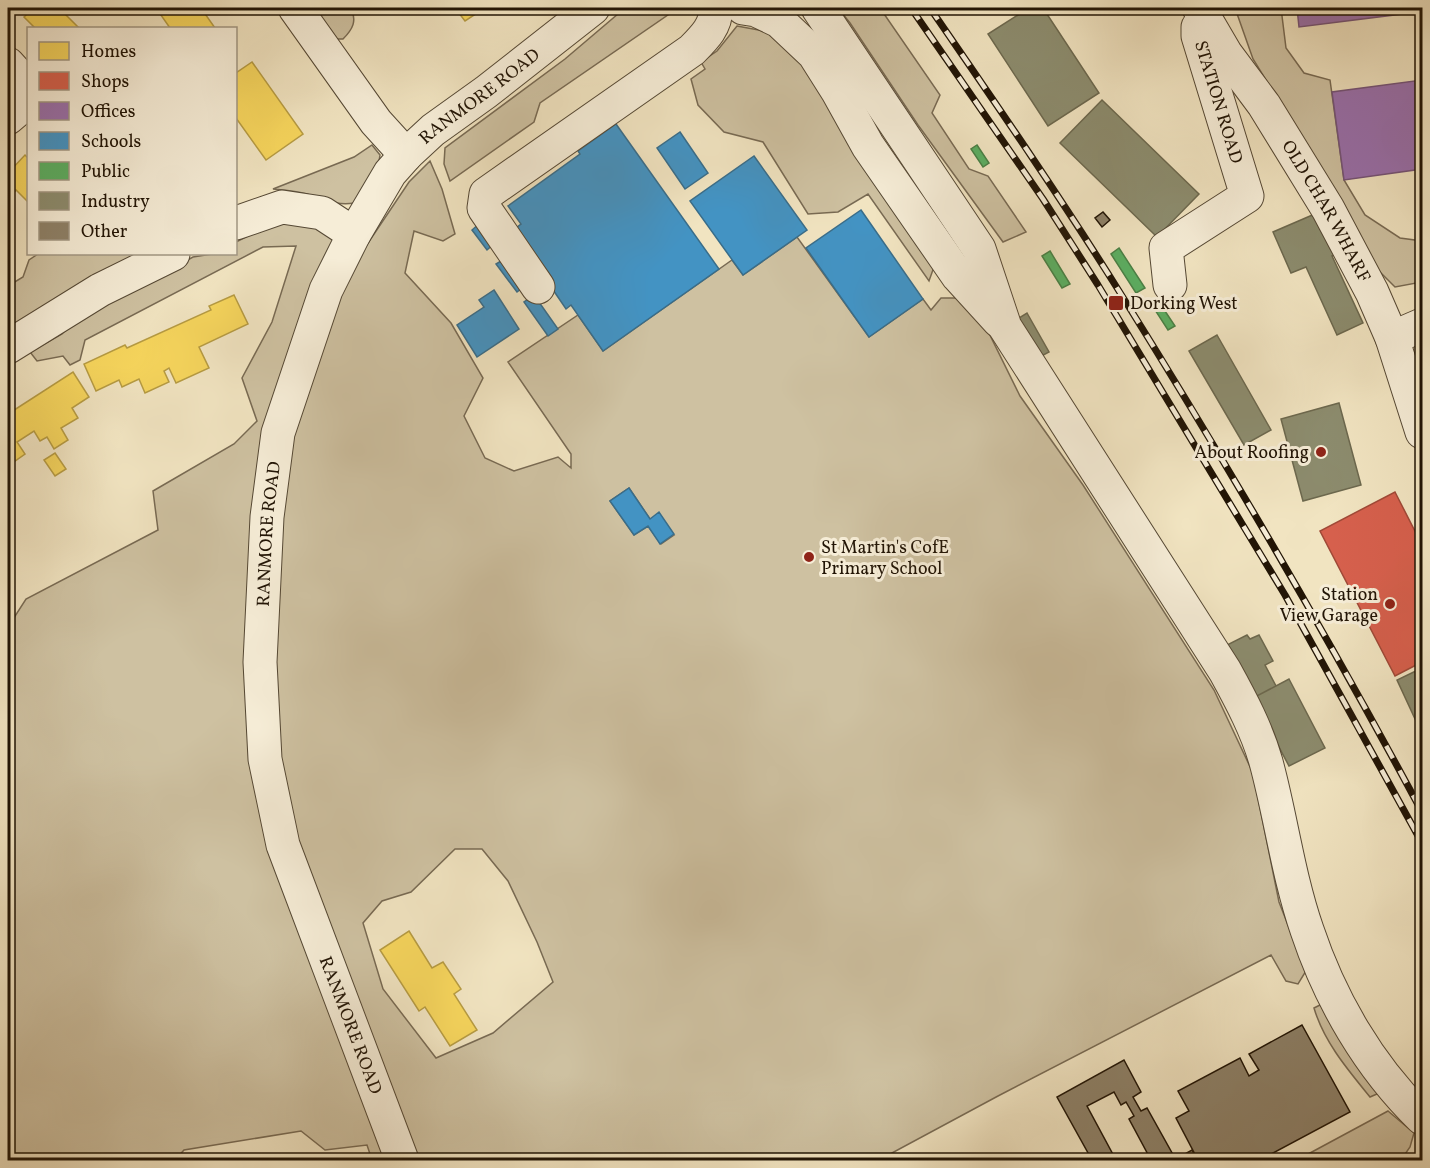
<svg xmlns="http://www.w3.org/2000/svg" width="1430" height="1168" viewBox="0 0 1430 1168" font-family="Vollkorn,serif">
<rect width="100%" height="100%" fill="#f1e4c1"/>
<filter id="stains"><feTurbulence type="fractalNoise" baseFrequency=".00333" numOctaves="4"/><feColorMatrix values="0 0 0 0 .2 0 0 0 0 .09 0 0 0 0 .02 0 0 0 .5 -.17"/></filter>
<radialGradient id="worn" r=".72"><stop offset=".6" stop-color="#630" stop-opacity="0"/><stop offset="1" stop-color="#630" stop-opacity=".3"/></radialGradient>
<!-- green -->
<path fill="#cec1a1" stroke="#786a53" stroke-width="1.5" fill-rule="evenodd" d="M306 8H351C357 21 353 29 343 39H333Z
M625 8H678L540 103 534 122 450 181 444 164 445 148 565 59Z
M838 8H880L940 95 932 113 969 169 988 176 1026 232 1003 242 918 125 850 23Z
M1235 8H1281L1286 48 1304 73 1330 80 1344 180 1365 215 1400 238 1422 241V282L1395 287 1365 257 1312 154 1253 59Z
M737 26 775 33 823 89 935 264 929 281 868 194 838 212 808 214 763 142 724 132 698 105 691 79 705 69 701 62 717 51Z
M372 145 380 155 379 161 354 203C336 206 324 199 307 194 297 191 284 190 273 189L354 157Z
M430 161 442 189 455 234 443 241 414 231 405 273 451 323 483 378 464 416 485 458 514 471 558 457 571 468V454L508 362 578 315 603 351 732 260 743 275 797 237 869 337 923 299 931 310 941 298H962L978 311 1020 396 1083 485 1214 690 1253 773 1279 902 1306 971 1298 984 1286 981 1271 955 998 1096 879 1160H372L367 1145 325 1150 301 1131 184 1150 175 1160H8V627L26 599 158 530 153 491 234 444 257 421 242 378 272 322 296 246 263 247 85 340 80 360 70 365 63 356 37 361 30 352 62 334 72 323 193 257 212 254H236V242L278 221 304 222 364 249 409 182ZM629 488 650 519 674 535 661 544 648 526 634 535 610 501ZM455 849H482L508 881 537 942 553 982 493 1033 436 1058 383 989 363 923 382 901 411 892Z
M38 254H139L134 259 96 274 8 332V286L23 277 29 260Z
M1322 1004 1384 1091 1370 1097C1348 1070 1324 1042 1314 1008Z
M1388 1111 1414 1133 1410 1147 1401 1160H1297Z"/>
<!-- homes -->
<path fill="#f6d55c" stroke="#b69b42" stroke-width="1.5" d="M34 8H70L64 13 79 28H35L24 17Z
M156 8H201L215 28H170Z
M455 8H485L465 21Z
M252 62 303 134 266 160 236 118V73Z
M25 155 28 158V202L16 190 13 194 8 188V173Z
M234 295 248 324 199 347 209 368 176 383 169 368 164 371 169 382 145 393 139 379 122 387 119 380 96 391 84 364 125 345 127 348 211 310 209 306Z
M73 372 89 397 72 408 78 418 61 428 68 440 54 449 47 437 40 441 34 431 17 442 25 454 8 466V414Z
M55 453 66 469 55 476 44 460Z
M409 931 432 968 443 962 461 989 454 994 477 1030 450 1046 425 1007 419 1011 380 950Z"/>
<!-- shops -->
<path fill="#d6604d" stroke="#a04937" stroke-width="1.5" d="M1395 492 1422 545V662L1395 676 1320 531Z"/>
<!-- offices -->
<path fill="#9970ab" stroke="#755479" stroke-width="1.5" d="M1297 8H1417L1418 12 1299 27Z
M1422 80V169L1344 180 1332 92Z"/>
<!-- schools -->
<path fill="#4393c3" stroke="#396d8a" stroke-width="1.5" d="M616 124 719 269 603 351 571 305 566 309 547 281 516 228 521 224 508 206 580 154 578 151Z
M680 132 708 173 685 189 657 148Z
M754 156 807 230 743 275 690 201Z
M861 210 923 299 869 337 806 248Z
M480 223 495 243 487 250 472 230Z
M506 258 526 285 517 292 496 264Z
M494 290 519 329 477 357 457 325 484 307 479 300Z
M534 295 558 329 548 336 524 302Z
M629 488 650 519 659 512 674 534 660 544 648 526 634 535 610 501Z"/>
<!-- public -->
<path fill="#5aae61" stroke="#498045" stroke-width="1.5" d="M977 145 989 163 983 167 971 149Z
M1119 248 1145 288 1136 293 1111 254Z
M1050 251 1070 284 1062 288 1042 256Z
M1161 305 1175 326 1168 330 1155 310Z"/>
<!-- industry -->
<path fill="#8c8c6e" stroke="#6c684e" stroke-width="1.5" d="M1029 8H1043L1099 93 1048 126 988 34Z
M1102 100 1199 194 1157 237 1060 143Z
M1317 213 1338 254 1332 256 1363 323 1337 335 1306 267 1291 273 1273 232Z
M1027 313 1049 352 1036 359 1014 321Z
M1217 335 1271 430 1244 445 1189 351Z
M1339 403 1361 485 1303 501 1281 419Z
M1247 635 1250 639 1259 635 1273 661 1265 665 1276 686 1253 698 1225 646Z
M1422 668V734L1397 680Z
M1289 679 1325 748 1289 766 1253 698Z"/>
<!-- building -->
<path fill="#8d8067" stroke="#211405" stroke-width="1.5" d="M1103 212 1110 220 1102 227 1095 218Z
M1302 1025 1350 1112 1260 1160H1198L1176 1118 1189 1111 1178 1091 1240 1058 1249 1076 1259 1070 1249 1054Z
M1124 1060 1141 1092 1133 1097 1141 1111 1147 1108 1176 1160H1151L1129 1119 1134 1116 1126 1102 1121 1105 1114 1092 1087 1106 1116 1160H1092L1057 1097Z
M1192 1150 1198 1160H1176V1159Z"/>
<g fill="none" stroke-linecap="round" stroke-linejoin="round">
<defs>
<g id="minor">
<path d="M295 8 376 122 406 155"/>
<path d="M743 8 756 10 779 21 814 54 838 92 868 146 958 276 999 321"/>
<path d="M818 8 979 249 1005 327 1225 671C1241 700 1257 730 1266 762 1281 817 1288 875 1307 930 1330 999 1369 1067 1422 1118"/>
<path id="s1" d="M1199 8 1226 54 1264 105 1328 209 1372 292 1392 338 1422 432"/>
<path d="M8 64 28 86"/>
<path d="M8 118 28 101"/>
<path d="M236 223 282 207 322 213 354 234"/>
<path d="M1170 285 1166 248 1247 196 1198 36V27"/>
<path d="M538 287 484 208 486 194 692 50C705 37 716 26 716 8"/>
<path d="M1392 338 1422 325"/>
<path d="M8 347 100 290 173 254"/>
<path id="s2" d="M402 1160 283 845 265 759 260 662 267 517 278 433 326 290 354 234 390 173 406 155 433 130 486 92 593 8"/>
</g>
</defs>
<!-- minor casing -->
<use href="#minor" stroke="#554834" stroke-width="35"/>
<!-- minor -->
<use href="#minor" stroke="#f6edd7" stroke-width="33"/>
<defs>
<path id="rail" d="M911 8 1043 199 1098 285 1285 595 1422 843
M930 8C994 101 1059 195 1119 291 1226 462 1327 635 1422 812"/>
</defs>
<!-- rail casing -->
<use href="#rail" stroke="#211405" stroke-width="7"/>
<!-- rail -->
<use href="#rail" stroke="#f6edd7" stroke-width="4.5" stroke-dasharray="14" stroke-linecap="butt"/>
</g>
<!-- markers -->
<g fill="#8f2418" stroke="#f6edd7" stroke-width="2">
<rect x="1108" y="295" width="16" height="16" rx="3"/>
<circle cx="1321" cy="452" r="6"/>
<circle cx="809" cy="557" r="6"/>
<circle cx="1390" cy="604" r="6"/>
</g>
<g text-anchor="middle" stroke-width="6" stroke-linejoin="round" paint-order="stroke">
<!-- street labels -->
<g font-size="18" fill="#211405" stroke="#f6edd7">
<text dy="6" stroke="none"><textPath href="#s2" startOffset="1154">RANMORE ROAD</textPath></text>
<text transform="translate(1219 102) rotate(73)" y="6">STATION ROAD</text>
<text dy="6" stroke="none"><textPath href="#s1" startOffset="240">OLD CHAR WHARF</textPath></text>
<text dy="6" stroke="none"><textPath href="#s2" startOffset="650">RANMORE ROAD</textPath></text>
<text transform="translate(351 1025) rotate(69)" y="6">RANMORE ROAD</text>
</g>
<!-- poi labels -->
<g font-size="18" fill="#211405" stroke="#f6edd7" text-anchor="start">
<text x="1130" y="309">Dorking West</text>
<text x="1309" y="458" text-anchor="end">About Roofing</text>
<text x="821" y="553">St Martin's CofE<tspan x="821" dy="21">Primary School</tspan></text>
<text x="1378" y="600" text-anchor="end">Station<tspan x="1378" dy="21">View Garage</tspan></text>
</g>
</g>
<!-- margin -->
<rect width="1430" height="1168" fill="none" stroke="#f1e4c1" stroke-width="30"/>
<rect x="9" y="9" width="1412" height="1150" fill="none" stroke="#211405" stroke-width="3"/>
<rect x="15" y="15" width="1400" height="1138" fill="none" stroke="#211405" stroke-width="1.5"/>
<!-- legend -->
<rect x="27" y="27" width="210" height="228" fill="#f6edd7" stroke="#a19683" stroke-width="1.5"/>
<rect x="39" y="42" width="30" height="18" fill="#f6d55c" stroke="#a19683" stroke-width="1.5"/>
<text x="81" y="57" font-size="18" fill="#211405">Homes</text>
<rect x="39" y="72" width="30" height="18" fill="#d6604d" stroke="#a19683" stroke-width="1.5"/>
<text x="81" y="87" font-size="18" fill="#211405">Shops</text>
<rect x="39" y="102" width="30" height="18" fill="#9970ab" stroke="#a19683" stroke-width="1.5"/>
<text x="81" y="117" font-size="18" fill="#211405">Offices</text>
<rect x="39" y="132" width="30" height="18" fill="#4393c3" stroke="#a19683" stroke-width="1.5"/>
<text x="81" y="147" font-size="18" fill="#211405">Schools</text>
<rect x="39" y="162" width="30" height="18" fill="#5aae61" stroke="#a19683" stroke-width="1.5"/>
<text x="81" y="177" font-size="18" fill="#211405">Public</text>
<rect x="39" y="192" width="30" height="18" fill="#8c8c6e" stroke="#a19683" stroke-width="1.5"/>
<text x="81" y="207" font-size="18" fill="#211405">Industry</text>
<rect x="39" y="222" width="30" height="18" fill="#8d8067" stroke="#a19683" stroke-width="1.5"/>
<text x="81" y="237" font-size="18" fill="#211405">Other</text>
<rect width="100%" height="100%" filter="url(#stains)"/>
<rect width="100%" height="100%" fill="url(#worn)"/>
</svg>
